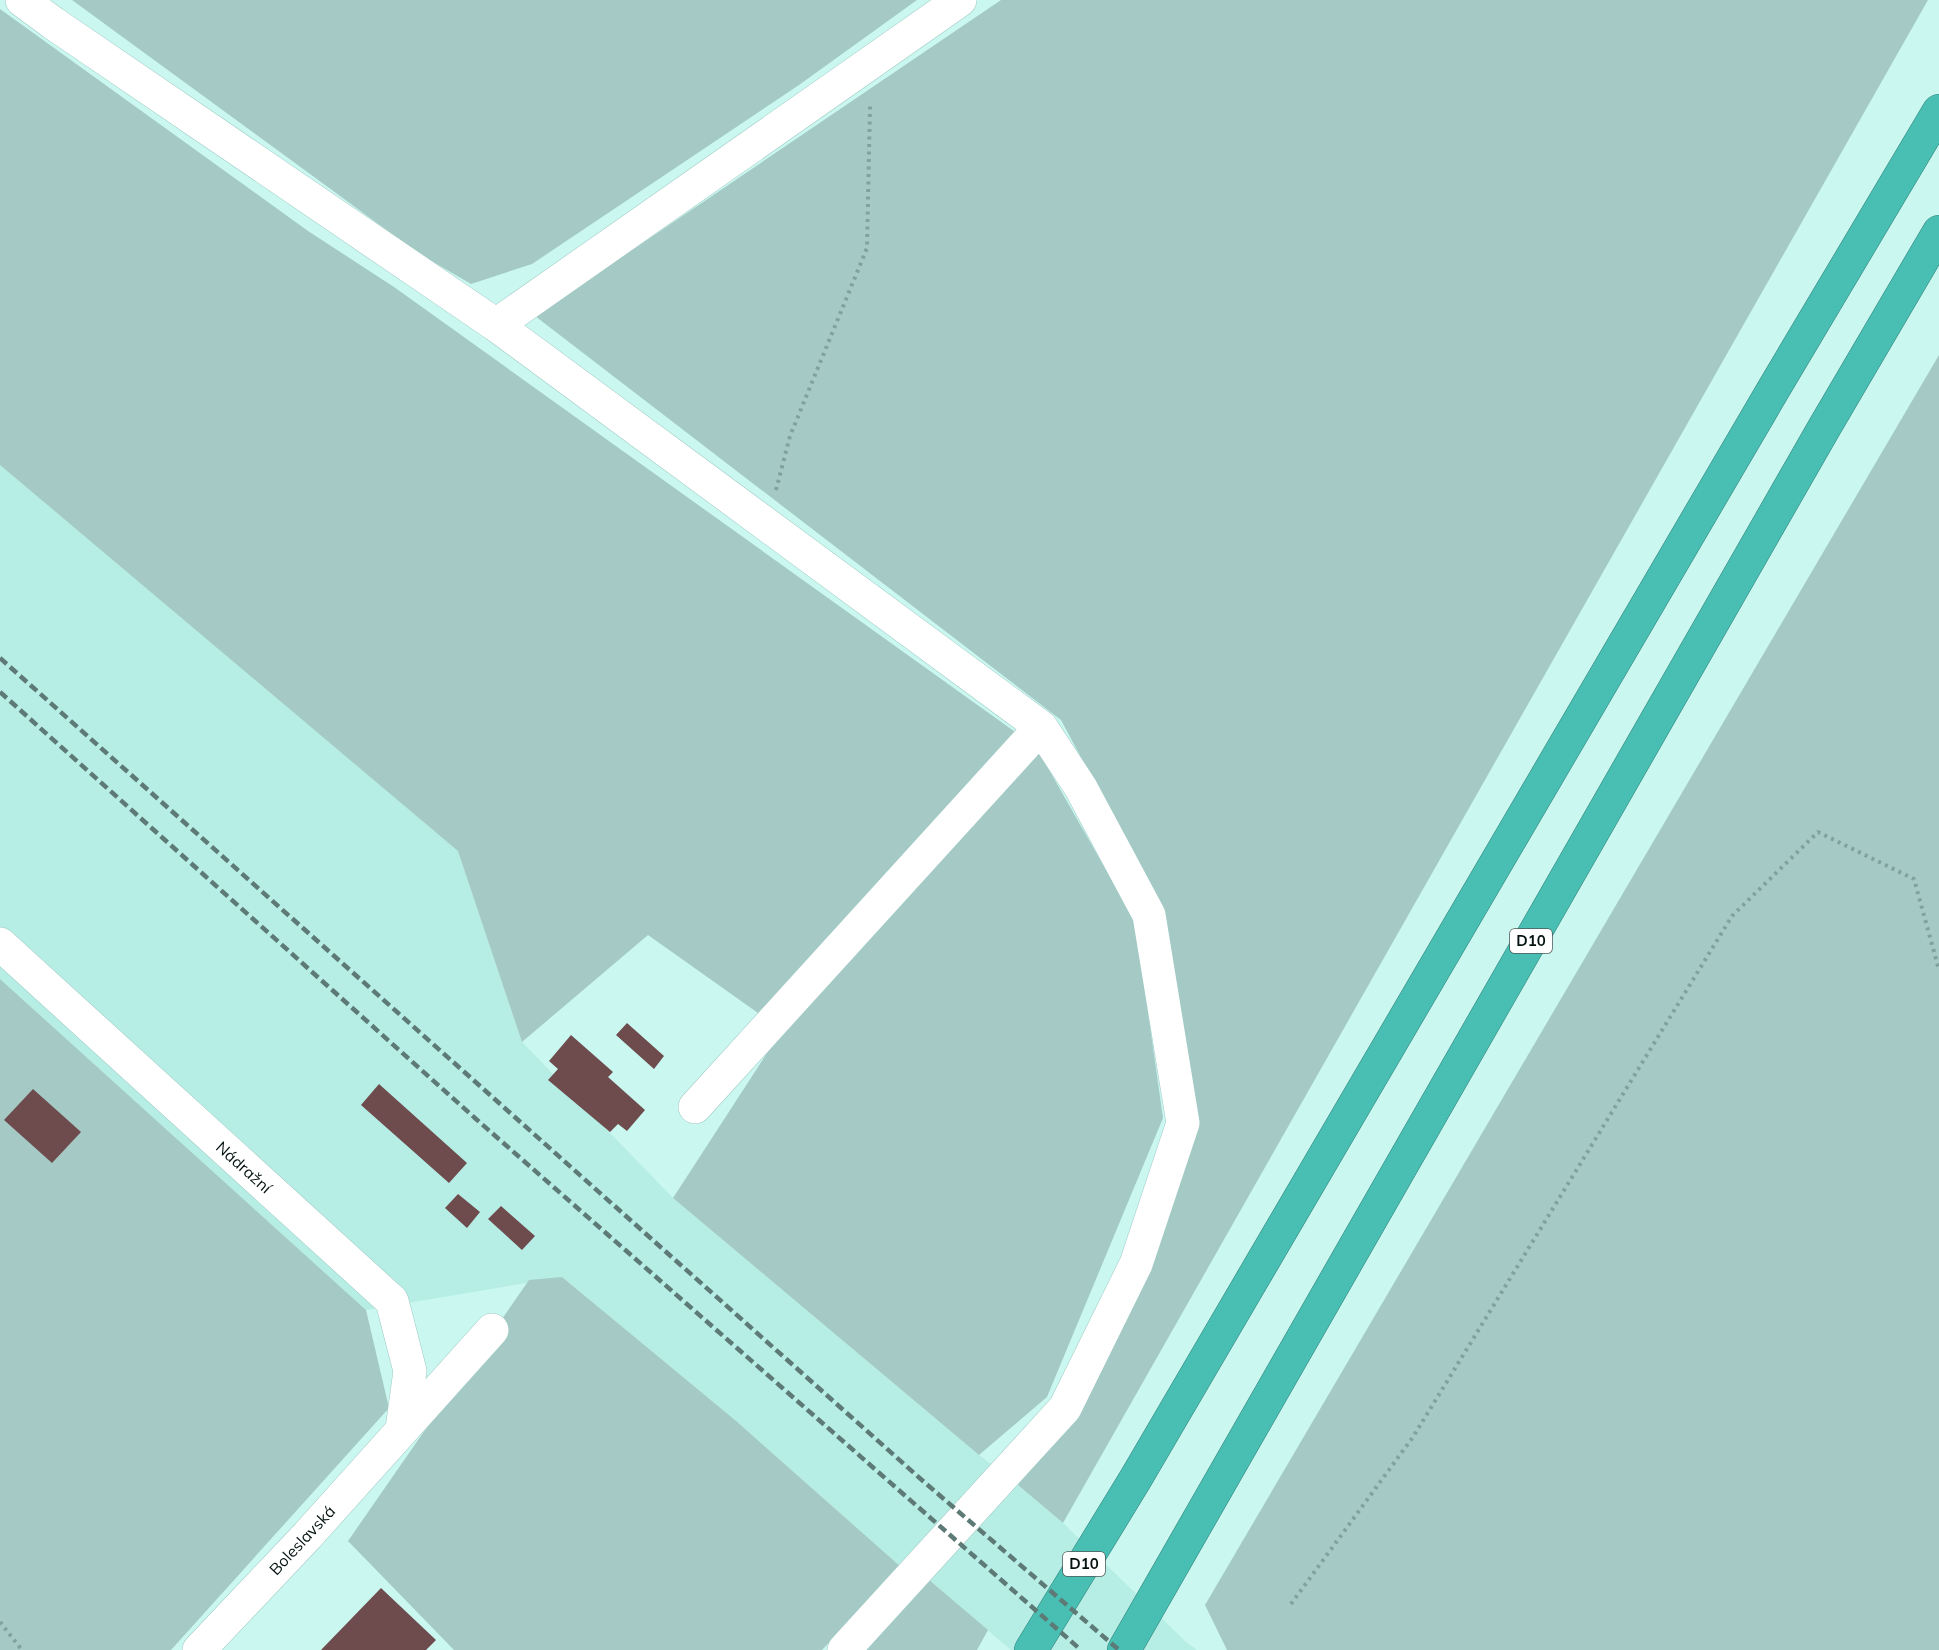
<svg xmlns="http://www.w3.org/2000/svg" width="1939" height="1650" viewBox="0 0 1939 1650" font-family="Mulish,sans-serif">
<rect width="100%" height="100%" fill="#caf7f0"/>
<!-- built -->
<path fill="#b6ede5" d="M0 465 459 851 522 1042 673 1198 979 1455 1018 1485 1063 1523 1186 1642 1197 1650H1011L928 1579 901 1567 735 1420 562 1277 366 1310 0 979Z"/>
<!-- green -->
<path fill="#a5cac5" d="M72 0H917L799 85 532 264 471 284 418 253Z
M1001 0H1928L1063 1523 1018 1485 1079 1412 1198 1124 1163 910 1061 720 535 316Z
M0 9 308 231 394 287 1036 747 1135 921 1163 1118 1047 1397 979 1455 673 1198 782 1030 648 935 522 1042 458 851 0 465Z
M1939 355V1650H1227L1205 1605Z
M0 979 366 1310 389 1408 171 1650H0Z
M562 1277 735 1420 901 1567 822 1650H454L348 1541 529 1280Z
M928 1579 988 1630 977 1650H862Z"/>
<!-- building -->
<path fill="#6e4c4e" d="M627 1023 664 1056 654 1069 616 1035Z
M571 1035 613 1072 608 1077 645 1110 627 1131 618 1124 610 1132 548 1080 558 1069 549 1061Z
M379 1084 467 1163 449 1183 361 1105Z
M33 1089 81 1132 52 1163 4 1120Z
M458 1194 480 1212 467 1228 445 1208Z
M501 1206 535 1236 522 1250 488 1219Z
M381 1588 436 1640 426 1650H321Z"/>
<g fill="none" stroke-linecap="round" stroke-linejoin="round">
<defs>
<path id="minor" d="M22 0 53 23 496 325 1041 727 1081 788 1149 915 1183 1123 1136 1264 1065 1408 844 1650
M496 325 960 0
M0 944 392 1301 410 1371 402 1429
M695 1107 1041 727
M199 1650 307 1536 492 1330"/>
<path id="highway" d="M1031 1650 1136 1478 1773 390 1939 111
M1124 1650 1824 428 1939 232"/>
</defs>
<!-- minor casing -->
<use href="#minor" stroke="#9fcac4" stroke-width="34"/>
<!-- highway casing -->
<use href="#highway" stroke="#31827a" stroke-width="34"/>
<!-- path -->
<path stroke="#80a29d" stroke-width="4" stroke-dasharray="3 4.5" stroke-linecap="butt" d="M776 490 790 436 867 248 870 106
M1291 1604 1413 1437 1732 916 1818 832 1914 879 1939 970
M0 1622 22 1650"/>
<!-- minor -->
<use href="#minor" stroke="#fff" stroke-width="33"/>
<!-- highway -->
<use href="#highway" stroke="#49beb2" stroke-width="33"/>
<!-- rail -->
<path stroke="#5e7a76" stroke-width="4.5" stroke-dasharray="9 4.5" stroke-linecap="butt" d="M0 658 923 1481 1119 1650
M0 692 476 1119 1081 1650"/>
</g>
<g text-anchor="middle" stroke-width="6" stroke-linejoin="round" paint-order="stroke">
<!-- shield labels -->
<g fill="#fff" stroke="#4f5a58" stroke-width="1.5">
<rect x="1510" y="929" width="42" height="24" rx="4.5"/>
<rect x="1063" y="1552" width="42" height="24" rx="4.5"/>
</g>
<g font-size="15" font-weight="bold" fill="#041311">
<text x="1531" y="946">D10</text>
<text x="1084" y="1569">D10</text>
</g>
<!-- street labels -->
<g font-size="16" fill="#041311" stroke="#fff">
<text transform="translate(244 1167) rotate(42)" y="6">Nádražní</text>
<text transform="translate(302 1540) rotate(-47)" y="6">Boleslavská</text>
</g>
</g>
</svg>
